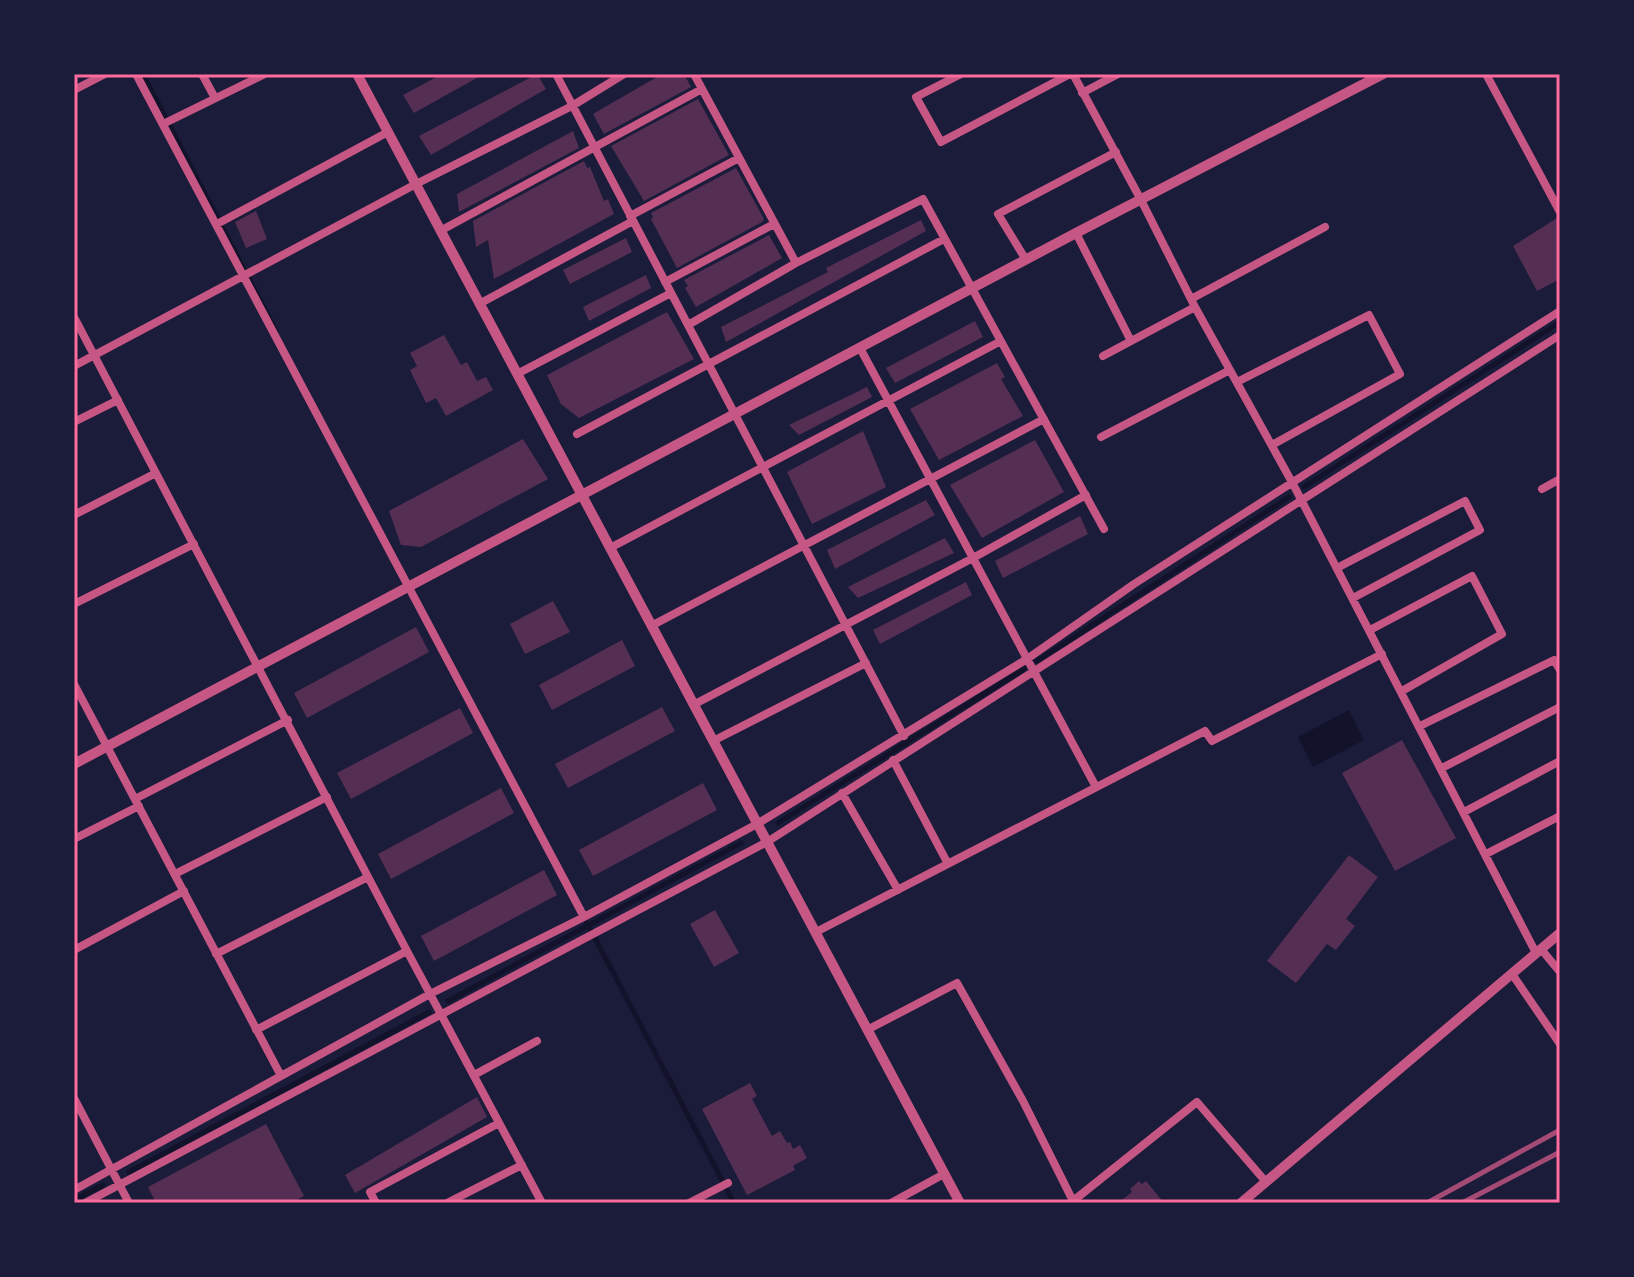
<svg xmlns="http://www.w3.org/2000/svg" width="1634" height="1277" viewBox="0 0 1634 1277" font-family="'PT Serif',serif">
<rect width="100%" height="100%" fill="#1b1b3a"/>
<!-- water -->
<path fill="#12122b" d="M1349 710 1364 740 1313 767 1298 737Z"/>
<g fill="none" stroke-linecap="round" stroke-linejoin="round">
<!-- stream -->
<path stroke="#12122b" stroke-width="5" d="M143 74 276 331
M1304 487 1560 322
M1037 661 1289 497
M778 823 1024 669
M584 917 734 1203
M448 1001 741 843
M129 1172 429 1012
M74 1200 103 1185"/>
</g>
<!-- building -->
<path fill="#542f53" d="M442 74H484L414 113 403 95Z
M537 74 546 89 431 155 419 136Z
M662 74H684L691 87 604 134 593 114Z
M698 99 729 155 644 201 611 146Z
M573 131 579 148 459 212 457 194Z
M584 161 587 168 590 167 604 201 608 199 614 214 494 279 488 240 476 247 473 221Z
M736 168 764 219 762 222 677 268 651 219 653 217 651 213Z
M256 211 267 239 246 248 235 222Z
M1557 218 1560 219V279L1537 291 1513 246Z
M921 220 926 231 726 342 721 327 828 272 826 268Z
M769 235 782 258 696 307 685 288 688 286 684 280Z
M626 238 632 252 570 284 563 270Z
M646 275 651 288 589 321 583 307Z
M667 312 694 359 579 418 561 404 547 375Z
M975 321 983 337 895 383 886 368Z
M444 335 461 365 467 362 477 381 486 377 493 390 446 416 436 398 426 403 410 370 417 366 410 353Z
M997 363 1005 377 1001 379 1023 416 939 460 910 409Z
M867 387 872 397 799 435 789 425Z
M863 431 886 487 812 524 787 472Z
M523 439 548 479 421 547 401 545 389 511Z
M1035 440 1064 492 982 538 950 485Z
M926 500 935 515 835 569 827 550Z
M1080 516 1088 534 1003 578 995 561Z
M945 538 954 553 858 598 848 587Z
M966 582 972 595 880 644 873 630Z
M553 601 570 632 525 654 510 624Z
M416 627 429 652 307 718 294 693Z
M622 640 635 666 552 710 539 685Z
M662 707 675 731 568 788 555 764Z
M460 708 473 733 351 799 337 773Z
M1402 740 1456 838 1395 871 1342 773Z
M703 783 717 810 593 876 579 850Z
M501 788 514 813 391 879 378 854Z
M1349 855 1378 877 1346 919 1355 926 1336 950 1327 944 1296 983 1267 961Z
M544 870 557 895 434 961 421 936Z
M715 910 739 953 714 967 690 924Z
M750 1083 757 1096 752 1099 772 1136 780 1131 787 1143 790 1142 793 1149 800 1145 807 1158 793 1166 795 1170 747 1195 702 1109Z
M477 1097 487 1117 355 1193 345 1175Z
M266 1124 304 1196 291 1203H156L148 1187Z
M1139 1181 1142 1184 1146 1181 1164 1203H1118L1132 1192 1130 1189Z"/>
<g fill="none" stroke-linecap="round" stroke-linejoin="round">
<!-- minor -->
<path stroke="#c65784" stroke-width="8" d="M136 74 584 917
M202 74 215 98
M556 74 904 736
M694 74 796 263
M961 74 916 97 941 142 1070 74
M1073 74 1141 200 1195 307 1293 484 1536 953
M1486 74 1560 212
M74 90 105 74
M1082 93 1118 74
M163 124 265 74
M630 216 739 158
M217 224 388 132
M440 231 702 89
M1076 233 1131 341
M1026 260 998 214 1116 152
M665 282 774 224
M1191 299 1325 227
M479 304 633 221
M74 317 407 951 542 1203
M688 325 796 263 923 199 1104 529
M860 348 1096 787
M1103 356 1195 307
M74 366 416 184 572 106 624 74
M517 374 671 293
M1237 382 1369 315 1400 374 1272 445
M74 422 118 400
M577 434 944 239
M1101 437 1230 370
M1542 489 1560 479
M74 515 156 473
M610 548 1001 341
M1337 568 1465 501 1480 530 1353 598
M74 604 194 544
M651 626 1044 419
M1370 630 1472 576 1502 634 1402 691
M74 684 280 1074
M693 705 973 558 1086 495
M1420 726 1554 660 1560 670
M713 741 866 663
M893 760 948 864
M1442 768 1560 707
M842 793 898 890
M135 799 288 720
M1464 812 1560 761
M74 839 139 806
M1486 854 1560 816
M175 874 327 797
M816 932 1205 731 1212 741 1382 654
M1541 949 1560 972
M74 950 184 891
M216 954 368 877
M1512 974 1560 1044
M256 1030 407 951
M867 1030 957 983 1023 1101 1073 1201 1197 1102 1266 1182
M474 1075 537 1041
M74 1098 129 1203
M74 1190 430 994 584 917 757 824 1027 659 1134 584 1560 311
M85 1203 767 842 1560 335
M376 1203 370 1192 499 1123
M447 1203 522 1165
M689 1203 728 1183
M891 1203 944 1174"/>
<!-- tertiary -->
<path stroke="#c65784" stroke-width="10" d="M357 74 960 1203
M74 764 1076 233 1383 74
M1241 1203 1560 933"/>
<!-- rail -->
<path stroke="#a44b75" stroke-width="5" d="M1427 1203 1560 1130
M1462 1203 1560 1152"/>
</g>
<!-- border -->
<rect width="1634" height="1277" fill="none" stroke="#1b1b3a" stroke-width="152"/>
<rect x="76" y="76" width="1482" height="1125" fill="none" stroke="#ff6b9d" stroke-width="3"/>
</svg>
